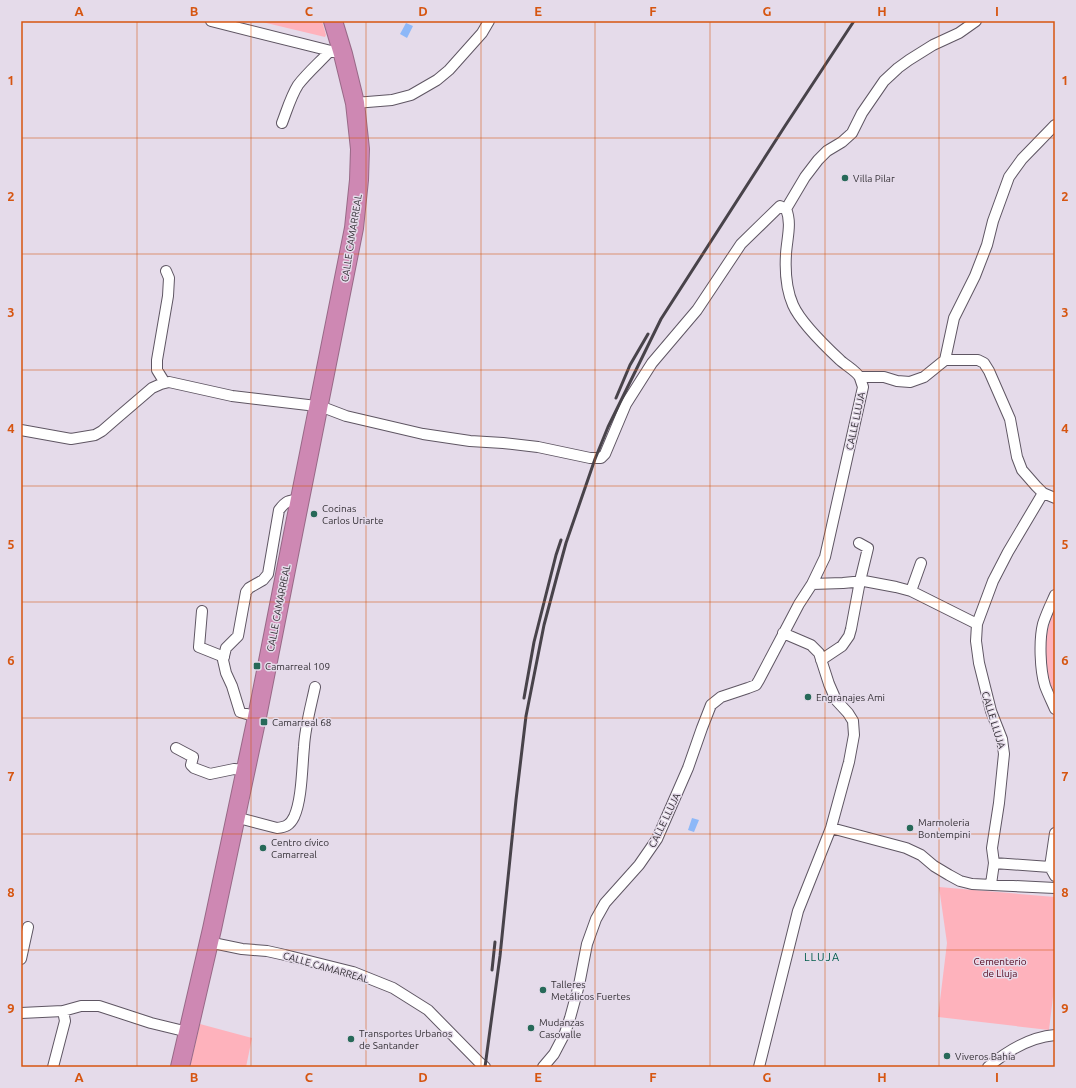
<svg xmlns="http://www.w3.org/2000/svg" width="1076" height="1088" viewBox="0 0 1076 1088" font-family="Ubuntu,sans-serif">
<rect width="100%" height="100%" fill="#e5dbea"/>
<!-- green -->
<path fill="#feb2bc" d="M258 21H322L326 35 325 37Z
M1055 607V699C1052 691 1049 683 1047 675 1041 652 1047 629 1055 607Z
M939 887 1055 897V980L1049 1030 938 1017 947 943Z
M200 1024 252 1038 246 1067H190Z"/>
<!-- water -->
<path fill="#8db8f8" d="M406 23 413 26 407 38 400 34Z
M692 818 699 820 694 832 688 830Z"/>
<g fill="none" stroke-linecap="round" stroke-linejoin="round">
<defs>
<path id="street" d="M211 21 343 54
M355 103 392 100 411 95 437 80 449 70 482 33 489 21
M282 123C287 110 291 96 298 85 307 73 320 62 330 51
M786 209 805 177 818 160 827 151 842 142 852 133 862 113 884 81 898 68 909 60 933 45 959 33 976 21
M945 360 954 318 975 276 987 245 993 221 1009 177 1022 159 1055 125
M860 377H884L897 381 910 382 924 377 945 360H978L984 363 989 371 1010 419 1017 457 1022 470 1036 486 1043 493 1055 498
M165 383 157 370V360L168 296 169 278 166 271
M21 430 71 439 95 435 102 431 117 418 152 388 161 384 169 382 232 396 308 405 325 408 346 416 423 434 470 441 503 443 538 447 590 458H601L605 454 626 404 652 363 697 310 741 244 780 206 786 209C792 223 787 238 786 254 785 270 786 289 793 305 801 323 825 346 840 360 845 365 858 372 860 378 861 381 862 384 863 387L825 557 812 584 799 604 788 625 759 680 756 685 748 688 721 697 711 705 702 728 688 768 657 839 639 865 605 903 596 919 587 944 579 985 570 1018 565 1033 554 1054 543 1067
M812 584 843 583 864 581 896 587 911 591 977 624
M911 591 921 563
M1055 595C1051 604 1046 614 1043 624 1039 640 1040 670 1045 686 1048 694 1052 702 1055 709
M202 611 199 647 224 657
M821 660 842 646 849 636 851 629 860 581 868 548 859 543
M257 717 240 712 232 686 226 673 223 660 226 648 238 636 246 592 249 588 263 580 268 574 279 510C286 501 288 500 300 500
M176 748 193 757 191 765 194 768 210 774 234 769 246 770
M235 817 277 828C286 827 290 825 294 817 302 800 302 767 304 747 305 727 311 706 315 687
M831 828 906 848 921 855 934 866 949 875 960 881 972 884 1055 888
M1055 833 1050 867 1055 876
M994 863 1050 867
M991 884 994 863 992 848 999 803 1004 754 1002 739 991 711 979 663 976 641 977 624 993 581 1008 552 1043 493
M208 942 242 949 267 951 285 955 353 972 393 988 428 1010 480 1063 485 1067
M21 959 28 927
M21 1013 63 1011 81 1006H99L151 1023 188 1032
M53 1067 65 1021 63 1011
M759 1067 798 911 831 828 849 762 854 735 853 721 848 713 836 700 829 684 819 653 811 645 783 633
M988 1067C1007 1051 1030 1037 1055 1035"/>
<path id="highway" d="M180 1067 212 929 257 717 294 529 354 228 359 180 360 149 355 103 343 54 333 21"/>
</defs>
<!-- street casing -->
<use href="#street" stroke="#5f5663" stroke-width="12"/>
<!-- highway casing -->
<use href="#highway" stroke="#986987" stroke-width="20"/>
<!-- street -->
<use href="#street" stroke="#fff" stroke-width="10"/>
<!-- highway -->
<use href="#highway" stroke="#ce88b3" stroke-width="18"/>
<!-- rail -->
<path stroke="#48434a" stroke-width="3" d="M616 398 630 365 648 334
M524 698 534 642 556 555 561 540
M492 970 495 942
M485 1067 500 956 516 800 526 716 544 625 557 576 566 543 595 459 608 427 661 319 785 126 854 21"/>
</g>
<!-- grid -->
<path fill="none" stroke="#d65510" stroke-width="1" stroke-opacity="0.55" d="M137 21V1067M251 21V1067M366 21V1067M481 21V1067M595 21V1067M710 21V1067M825 21V1067M939 21V1067M21 138H1055M21 254H1055M21 370H1055M21 486H1055M21 602H1055M21 718H1055M21 834H1055M21 950H1055"/>
<!-- markers -->
<g fill="#276959" stroke="#e5dbea" stroke-width="1.5">
<circle cx="845" cy="178" r="4"/>
<circle cx="314" cy="514" r="4"/>
<rect x="253" y="662" width="8" height="8" rx="2"/>
<circle cx="808" cy="697" r="4"/>
<rect x="260" y="718" width="8" height="8" rx="2"/>
<circle cx="910" cy="828" r="4"/>
<circle cx="263" cy="848" r="4"/>
<circle cx="543" cy="990" r="4"/>
<circle cx="531" cy="1028" r="4"/>
<circle cx="351" cy="1039" r="4"/>
<circle cx="947" cy="1056" r="4"/>
</g>
<g text-anchor="middle" stroke-width="3" stroke-linejoin="round" paint-order="stroke">
<!-- poi labels -->
<g font-size="10" fill="#343036" stroke="#e5dbea" text-anchor="start">
<text x="853" y="182">Villa Pilar</text>
<text x="322" y="512">Cocinas<tspan x="322" dy="12">Carlos Uriarte</tspan></text>
<text x="265" y="670">Camarreal 109</text>
<text x="816" y="701">Engranajes Ami</text>
<text x="272" y="726">Camarreal 68</text>
<text x="918" y="826">Marmoleria<tspan x="918" dy="12">Bontempini</tspan></text>
<text x="271" y="846">Centro cívico<tspan x="271" dy="12">Camarreal</tspan></text>
<text x="551" y="988">Talleres<tspan x="551" dy="12">Metálicos Fuertes</tspan></text>
<text x="539" y="1026">Mudanzas<tspan x="539" dy="12">Casovalle</tspan></text>
<text x="359" y="1037">Transportes Urbanos<tspan x="359" dy="12">de Santander</tspan></text>
<text x="955" y="1060">Viveros Bahía</text>
</g>
<!-- street labels -->
<g font-size="10" fill="#343036" stroke="#e5dbea">
<text transform="translate(351 238) rotate(-81)" y="4">CALLE CAMARREAL</text>
<text transform="translate(855 421) rotate(-78)" y="4">CALLE LLUJA</text>
<text transform="translate(278 608) rotate(-79)" y="4">CALLE CAMARREAL</text>
<text transform="translate(994 720) rotate(73)" y="4">CALLE LLUJA</text>
<text transform="translate(664 820) rotate(-64)" y="4">CALLE LLUJA</text>
<text transform="translate(326 967) rotate(16)" y="4">CALLE CAMARREAL</text>
</g>
<!-- park labels -->
<g font-size="10" fill="#52061d" stroke="#e5dbea">
<text x="1000" y="965">Cementerio<tspan x="1000" dy="12">de Lluja</tspan></text>
</g>
<!-- neighbourhood labels -->
<g font-size="11" letter-spacing="1" fill="#015c4b" stroke="#e5dbea">
<text x="822" y="961">LLUJA</text>
</g>
</g>
<!-- border -->
<rect width="1076" height="1088" fill="none" stroke="#e5dbea" stroke-width="44"/>
<rect x="22" y="22" width="1032" height="1044" fill="none" stroke="#d65510" stroke-width="1.5"/>
<g font-size="13" text-anchor="middle" font-weight="bold" fill="#d65510">
<text x="79" y="16">A</text>
<text x="194" y="16">B</text>
<text x="309" y="16">C</text>
<text x="423" y="16">D</text>
<text x="538" y="16">E</text>
<text x="653" y="16">F</text>
<text x="767" y="16">G</text>
<text x="882" y="16">H</text>
<text x="997" y="16">I</text>
<text x="11" y="85">1</text>
<text x="1065" y="85">1</text>
<text x="11" y="201">2</text>
<text x="1065" y="201">2</text>
<text x="11" y="317">3</text>
<text x="1065" y="317">3</text>
<text x="11" y="433">4</text>
<text x="1065" y="433">4</text>
<text x="11" y="549">5</text>
<text x="1065" y="549">5</text>
<text x="11" y="665">6</text>
<text x="1065" y="665">6</text>
<text x="11" y="781">7</text>
<text x="1065" y="781">7</text>
<text x="11" y="897">8</text>
<text x="1065" y="897">8</text>
<text x="11" y="1013">9</text>
<text x="1065" y="1013">9</text>
<text x="79" y="1082">A</text>
<text x="194" y="1082">B</text>
<text x="309" y="1082">C</text>
<text x="423" y="1082">D</text>
<text x="538" y="1082">E</text>
<text x="653" y="1082">F</text>
<text x="767" y="1082">G</text>
<text x="882" y="1082">H</text>
<text x="997" y="1082">I</text>
</g>
</svg>
